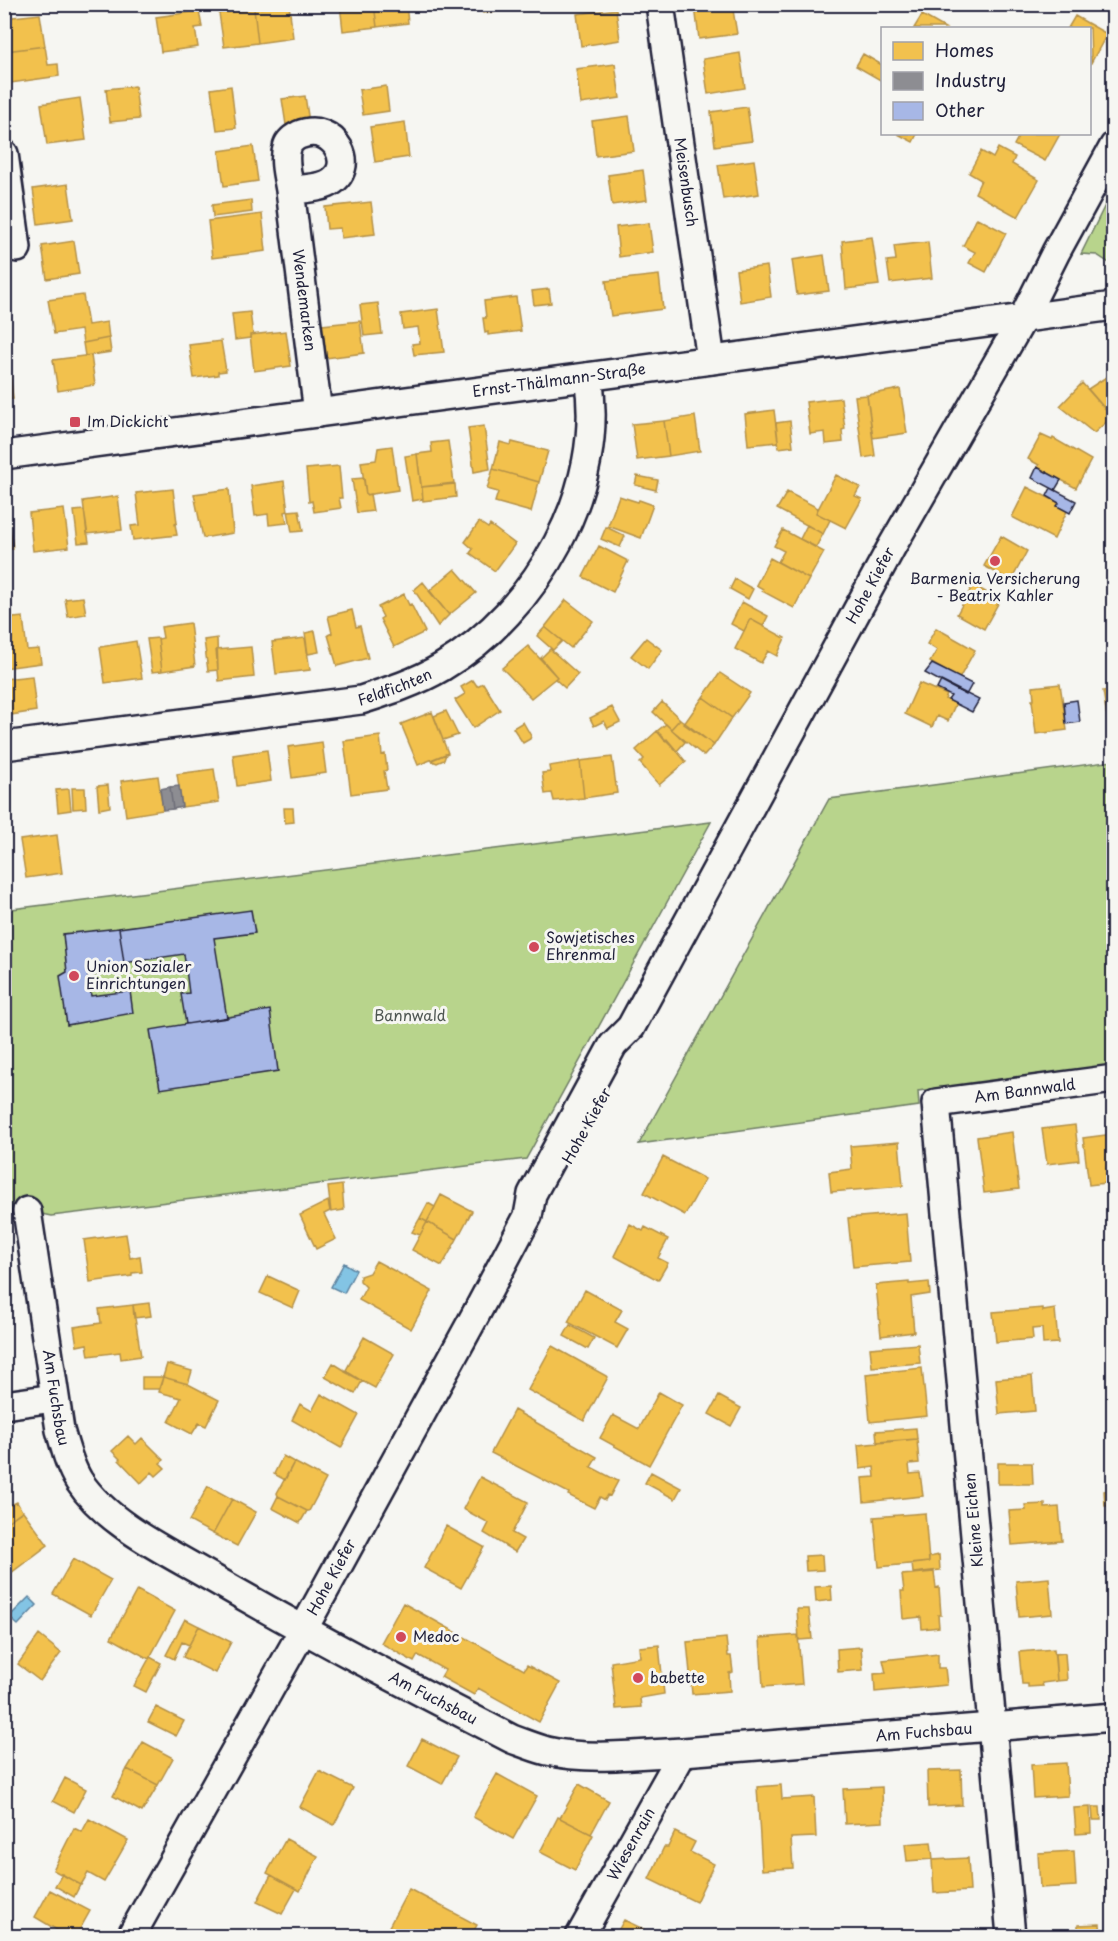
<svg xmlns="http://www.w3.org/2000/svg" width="1118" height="1941" viewBox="0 0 1118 1941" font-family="'Playpen Sans',sans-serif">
<rect width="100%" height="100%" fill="#f6f6f2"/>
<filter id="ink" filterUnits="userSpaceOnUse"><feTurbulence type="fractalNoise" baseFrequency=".0167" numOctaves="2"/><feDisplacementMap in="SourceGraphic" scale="12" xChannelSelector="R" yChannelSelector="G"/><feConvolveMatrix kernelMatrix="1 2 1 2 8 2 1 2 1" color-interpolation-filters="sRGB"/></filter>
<g filter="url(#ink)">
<!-- green -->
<path fill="#b8d48c" stroke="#6d7b64" stroke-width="1.5" d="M1113 189V272L1112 265 1097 255 1081 254Z
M1113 761V1065L918 1091 919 1106 639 1144 829 799Z
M711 822 526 1159 51 1216 27 1211 5 1214 4 910Z"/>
<!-- water -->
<path fill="#83c4e4" stroke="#5c83a0" stroke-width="1.5" d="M344 1263 356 1270 344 1293 331 1287Z
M29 1597 37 1605 18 1625 9 1617Z"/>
<!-- homes -->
<path fill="#f2c14e" stroke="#b49148" stroke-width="1.5" d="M289 4 293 38 258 43 254 9Z
M340 4H374L377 27 343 31Z
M374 4H406L408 23 377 27Z
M434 4H471V5L434 9Z
M481 4H510L511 9 483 13Z
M705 4H732L737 34 699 39 695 6Z
M1097 4H1114V13Z
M254 9 258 43 224 47 219 13Z
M616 9 620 40 581 46 577 14Z
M199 11 202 27 195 28 198 47 161 52 156 17Z
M40 14 45 46 6 51 4 18Z
M922 15 945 28H914Z
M1075 16 1107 34 1091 63 1090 28H1068Z
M45 46 48 65 58 64 59 76 11 83 6 51Z
M740 53 745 88 708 94 703 59Z
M863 54 882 65V81L856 66Z
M615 64 620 98 581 104 576 69Z
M135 86 139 119 110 122 106 89Z
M231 86 236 128 217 130 211 89Z
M386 86 389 111 363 115 359 90Z
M305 96 309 122 286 125 282 99Z
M80 98 86 140 47 145 41 104Z
M747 107 752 141 715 146 711 112Z
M629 116 634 151 596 156 592 121Z
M405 122 409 157 375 162 370 127Z
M898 134H917L913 142Z
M1020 134H1060L1045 161 1014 145Z
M253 146 258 181 224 186 219 151Z
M998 148 1015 157 1012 164 1039 180 1018 217 975 193 981 180 969 173 981 151 993 158Z
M754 160 759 194 723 199 718 165Z
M643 170 647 200 612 205 608 175Z
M68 184 73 219 38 224 33 189Z
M251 200 252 212 213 217 212 205Z
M371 202 375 234 341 238 340 228 327 229 325 207Z
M262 214 266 251 212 258 208 221Z
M977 218 1006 233 986 272 969 263 975 252 963 246Z
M649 223 653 252 619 257 616 227Z
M872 237 879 285 846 289 842 241Z
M74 241 79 274 47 279 42 246Z
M928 242 932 278 890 283 887 261 896 260 894 246Z
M824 255 829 291 797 295 792 260Z
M767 266 771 297 740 302 736 270Z
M659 275 663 309 611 316 606 281Z
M549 289 551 303 534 305 532 291Z
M83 295 88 325 107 322 109 338 83 343 81 330 54 334 48 300Z
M516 297 521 331 488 335V332L485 333 483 318H486L484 301Z
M378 303 382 334 364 336 360 305Z
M438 309 444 352 414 355 412 344 420 343 418 327 403 329 401 314Z
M250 312 253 335H250V338L235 340 232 314Z
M360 321 364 353 326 358 322 325Z
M286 331 291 366 254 371 250 335Z
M109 338 111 352 85 356 83 343Z
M221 341 226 371 218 372V375L194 378 189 345Z
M8 352 13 399 4 400V353Z
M91 355 95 385 58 391 53 360Z
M1114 372V416L1112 417 1088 389Z
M1082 383 1112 417 1094 433 1060 406Z
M900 389 907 433 873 438 867 395Z
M867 395 875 456 863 458 855 396Z
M841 398 845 429 842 430 843 442 826 444 825 432 810 434 806 402Z
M774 410 778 442 748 445 745 414Z
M695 416 700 451 669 456 664 421Z
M664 421 669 456 637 460 632 424Z
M790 421 793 446 779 448 776 423Z
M484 426 490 469 474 472 468 428Z
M1041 435 1052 440 1053 438 1091 460 1076 488 1037 467 1039 465 1028 459Z
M448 441 454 483 421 487 417 454 432 452 431 443Z
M500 442 511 445 512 442 548 451 539 482 493 469Z
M392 446 398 490 366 495 361 462 376 460 378 448Z
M417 454 423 499 412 501 405 456Z
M339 466 342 498H339L341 508 314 512 312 501 309 502 306 469Z
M493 469 539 482 531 512 495 502 498 492 487 489Z
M836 475 860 487 855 496 862 499 846 528 816 513Z
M637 476 658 480 656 490 635 485Z
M364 478 366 495 370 494 373 511 357 513 352 479Z
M284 481 288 511 285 512 287 523 269 525 268 514 255 516 251 486Z
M455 484 456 497 423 501 422 487Z
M1027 487 1059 503 1057 506 1067 511 1054 539 1012 517Z
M173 489 177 523 175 524 177 535 133 540 131 526 140 525 136 493Z
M229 489 233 533 203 538 194 494Z
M787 492 818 508 816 513 830 520 823 534 777 509Z
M118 496 122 530 87 534 83 501Z
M619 496 638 502 639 500 653 505 641 538 608 526Z
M64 509 69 547 33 551 29 513Z
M84 510 89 542 78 543 74 511Z
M299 510 303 531 292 532 288 511Z
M8 513 13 549 4 550V514Z
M479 522 488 528 490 525 515 544 495 571 470 553 473 549 465 542Z
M807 525 823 534 816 547 800 539Z
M606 527 625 536 620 547 601 539Z
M783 530 824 552 809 579 778 562 784 551 774 546Z
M1001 536 1027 551 1011 581 984 566Z
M599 546 628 561 613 592 583 577Z
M770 558 809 579 794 608 762 591 763 589 756 585Z
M455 569 476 593 449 615 429 591Z
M735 579 753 589 748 599 730 589Z
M423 582 449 615 438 626 414 590Z
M973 585 1000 600 984 629 957 614Z
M404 594 409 605 411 604 425 632 394 647 380 619 383 617 378 607Z
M83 597 86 614 68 617 65 599Z
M566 600 593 621 571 648 545 627Z
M742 602 768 616 763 626 750 619 744 631 731 624Z
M352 610 356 627 360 626 368 658 337 666 328 635 332 633 328 616Z
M23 617 27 650 39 649 41 663 4 668V619Z
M750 619 785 638 777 656 768 651 761 663 735 649Z
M190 623 195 666 162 671 158 639 163 638 161 627Z
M545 627 562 641 553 650 537 636Z
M936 628 975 650 959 679 930 662 937 650 927 644Z
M315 631 319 652 308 654 305 633Z
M158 638 162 671 152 672 147 639Z
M217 638 218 670 208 671 204 640Z
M305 638 310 670 276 674 272 642Z
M646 638 662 650 648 669 631 656Z
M136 641 142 678 105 683 100 647Z
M528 646 557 677 531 698 502 668Z
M251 647 254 677 219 681 216 650Z
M550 649 578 674 565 688 555 679 557 677 541 658Z
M720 673 750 693 732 718 703 697Z
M32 676 36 711 4 716V679Z
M473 680 477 686 483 683 500 710 473 728 455 700 465 694 461 687Z
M919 683 947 695 945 699 956 703 948 721 937 716 932 727 905 714Z
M1060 684 1067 730 1036 734 1032 700H1034L1033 687Z
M1114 690V722L1108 723 1103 691Z
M703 697 732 718 714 745 684 724Z
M662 702 680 719 671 729 653 712Z
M612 707 620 722 608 728 604 721 594 726 590 718Z
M446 711 458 735 443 740 434 716Z
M432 712 448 753 418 765 401 724Z
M680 719 714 745 704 756 671 729Z
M523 722 531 736 530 739 523 743 513 728Z
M666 724 685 742 677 751 657 731Z
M657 731 665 741 667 739 686 762 659 785 640 763 644 759 636 750Z
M380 736 382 755 385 754 387 770 384 771 387 789 351 794 344 741Z
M322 742 326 773 292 778 288 747Z
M267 750 271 781 237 786 233 755Z
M446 754 444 760 437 763 432 761V760Z
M612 757 617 793 584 798 580 761Z
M580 761 584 798 554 801 552 793 545 794 542 773 550 772 549 766Z
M214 769 219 802 182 807 177 774Z
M158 776 163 810 126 816 121 781Z
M108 785 110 807 99 809 97 786Z
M72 788H85L86 808 73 809Z
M69 789 71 810 58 812 56 790Z
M284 808H293L294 822 285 823Z
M57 835 62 873 26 878 20 840Z
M1075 1125 1079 1160 1047 1164 1042 1129Z
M1012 1132 1019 1189 984 1193 977 1137Z
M1113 1134 1114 1182 1089 1185 1083 1138Z
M899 1142 903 1186 831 1192 829 1172 852 1169 850 1146Z
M663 1157 705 1179 685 1215 644 1193Z
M342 1185 344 1210 331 1212 328 1187Z
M441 1195 472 1211 457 1239 427 1222Z
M328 1201 330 1211 324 1214 336 1239 316 1249 300 1215Z
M428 1203 435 1207 427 1222 420 1218Z
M906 1213 910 1262 853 1267 848 1218Z
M420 1218 427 1222 420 1235 412 1232Z
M427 1222 457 1239 442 1266 412 1250Z
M630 1224 643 1231 645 1227 668 1239 658 1258 668 1263 658 1280 614 1256Z
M126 1234 130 1258 140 1256 142 1272 132 1273V1276L90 1282 84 1240Z
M376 1261 432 1291 411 1329 359 1300 366 1287 360 1281V1276L369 1273Z
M268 1276 300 1291 293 1308 260 1293Z
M909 1282V1284L929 1282 930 1294 911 1297 914 1332 881 1336 876 1285Z
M585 1290 622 1310 615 1322 628 1329 617 1348 568 1322Z
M149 1303 151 1316 134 1318 133 1305Z
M133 1305 141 1356 121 1359 120 1352 89 1356 87 1344 77 1346 74 1327 101 1323 99 1309Z
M1043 1308V1311L1055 1309 1058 1343 1043 1344 1042 1328 1032 1329 1033 1339 996 1342 993 1312Z
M570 1325 594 1338 588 1349 564 1336Z
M364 1337 394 1354 375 1388 345 1372Z
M918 1344 920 1363 872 1367 870 1348Z
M552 1346 608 1377 584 1421 528 1390Z
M333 1363 362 1381 355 1394 325 1377Z
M167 1364 192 1371 188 1384 163 1377Z
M922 1368 927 1416 870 1422 866 1374Z
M1032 1376 1035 1411 999 1414 996 1379Z
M142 1377H163L159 1389H142Z
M163 1377 188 1384 219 1400 206 1426 199 1423 192 1434 169 1422 181 1398 159 1392Z
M659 1392 682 1405 649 1465 600 1438 613 1415 639 1429Z
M321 1394 359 1415 341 1448 292 1420 300 1404 312 1411Z
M719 1396 741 1408 731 1426 709 1414Z
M514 1410 597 1457 591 1467 618 1481 610 1496 608 1495 605 1500 600 1497 594 1508 568 1495 569 1493 491 1453Z
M916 1428 917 1439 877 1442 876 1431Z
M128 1436 136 1444 142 1438 164 1460 160 1463 165 1468 156 1476 152 1472 141 1483 119 1460 120 1459 112 1451Z
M917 1439 919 1463 909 1464 910 1474 920 1473 923 1496 864 1502 862 1478 875 1477 874 1467 860 1469 858 1445Z
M4 1448 9 1482H4Z
M283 1456 294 1462 285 1480 274 1474Z
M294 1462 326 1479 309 1511H307L278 1496 277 1493Z
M998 1463H1032L1033 1484H998Z
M651 1472 681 1488 675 1499 645 1483Z
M480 1477 528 1502 512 1533 523 1539 515 1552 484 1533 489 1523 463 1509Z
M208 1486 232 1499 213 1534 189 1521Z
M1112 1490 1113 1506H1105L1104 1491Z
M278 1496 307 1511 300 1523 272 1508Z
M232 1499 256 1512 237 1546 213 1534Z
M17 1502 22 1511 4 1524V1508Z
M1045 1504V1508L1059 1507 1062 1541 1012 1545 1009 1511 1026 1510 1025 1505Z
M23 1511 48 1545 7 1576 4 1573V1524Z
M925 1513 929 1562 879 1567 874 1517Z
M446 1526 484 1547 461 1588 424 1568Z
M822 1555 823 1570 806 1571 805 1556Z
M939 1555 940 1570 913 1573 912 1564 929 1562V1557Z
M73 1559 111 1580 91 1615 53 1594Z
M934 1572 936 1588 939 1587 941 1615H938L939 1627 922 1629 921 1617 903 1619 901 1591H904L902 1575Z
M1049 1578 1052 1614 1019 1617 1016 1581Z
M831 1586 832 1600 816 1602 815 1587Z
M137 1590 175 1611 149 1659 111 1638Z
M403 1603 524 1670 527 1665 560 1683 539 1722 478 1688 474 1695 441 1677 445 1670 418 1655 414 1662 381 1643Z
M797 1609H809L812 1639 799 1640Z
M185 1619 199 1626 189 1645 182 1642 174 1659 166 1655Z
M199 1626 231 1642 215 1673 183 1657Z
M39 1635 61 1653 40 1681 18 1664Z
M798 1635 802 1684 763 1687 760 1638Z
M726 1638 728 1656H731L733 1672 729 1673 730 1691 692 1694 687 1642Z
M659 1645 664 1694 640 1698 641 1707 616 1709 611 1662 640 1657 639 1647Z
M861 1647 863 1670 838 1672 837 1649Z
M1054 1649 1057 1681 1042 1683 1043 1686 1028 1687V1684H1022L1019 1652Z
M1065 1653 1067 1680 1057 1681 1055 1654Z
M938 1654V1668H945L947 1685 875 1692 874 1674 886 1673 883 1660Z
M150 1657 161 1663 146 1692 134 1686Z
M156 1707 184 1721 176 1736 148 1722Z
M422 1739 457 1757 442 1784 408 1766Z
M143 1742 173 1758 158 1785 127 1769Z
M1066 1763 1068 1796 1033 1798 1031 1765Z
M127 1769 158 1785 142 1812 113 1796Z
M961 1770 962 1805 928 1807 927 1771Z
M319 1771 353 1788 334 1825 300 1807Z
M497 1774 537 1796 513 1839 473 1817Z
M65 1778 86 1789 74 1812 53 1801Z
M579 1784 609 1801 591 1834 560 1818Z
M781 1785 782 1799 814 1797 816 1837 791 1838 793 1868 762 1870 757 1787Z
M882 1787 883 1822 845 1824 843 1789Z
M1090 1807 1091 1833 1076 1834 1074 1808Z
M1092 1807H1100L1101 1820H1093Z
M558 1817 593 1835 575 1870 540 1852Z
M89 1819 128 1840 104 1882 88 1873 81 1885 53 1870 74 1828 82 1832Z
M675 1832 695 1842 690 1852 714 1864 696 1902 649 1879 664 1847H668Z
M286 1839 318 1856 300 1891 267 1873Z
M931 1842 933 1859 907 1861 905 1844Z
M1074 1851 1076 1886 1040 1888 1038 1853Z
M968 1858 970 1891 934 1893 932 1860Z
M62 1874 80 1885 74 1897 55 1886Z
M271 1875 296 1889 282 1914 257 1902Z
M409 1889 477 1925 471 1936H384Z
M50 1890 90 1911 76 1936H67L35 1917Z
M624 1920 656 1935V1936H615Z
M1100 1924 1101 1936H1078V1925Z"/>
<!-- industry -->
<path fill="#8d8d92" stroke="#6d6d78" stroke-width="1.5" d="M179 786 182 807 173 809 170 787Z
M170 787 173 809 163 810 160 789Z"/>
<!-- building -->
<path fill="#a7b7e6" stroke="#22223b" stroke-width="1.5" d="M1037 467 1061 480 1055 490 1032 478Z
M1051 488 1076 501 1070 513 1057 506 1059 503 1047 496Z
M932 664 972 684 966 695 925 673Z
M941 681 979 700 972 712 948 700 951 696 937 689Z
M1077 700 1080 722 1066 724 1064 702Z
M251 910 255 933 214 938 227 1018 186 1024 181 994 189 993 184 954 124 963 119 928Z
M119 928 124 963 123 971 88 976 91 996 130 991 133 1013 67 1025 60 976 67 972 63 934Z
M270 1010 278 1071 160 1089 150 1030Z"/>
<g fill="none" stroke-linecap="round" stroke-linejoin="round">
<defs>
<g id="minor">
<path id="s1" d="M660 4 711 360"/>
<path d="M4 154 17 248"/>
<path id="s2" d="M290 190C288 178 283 160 287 148 288 142 293 138 299 135 334 120 360 169 327 184 316 189 301 189 290 190L318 413"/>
<path id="s3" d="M4 455 1114 306"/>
<path id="s4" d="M4 746 361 700C389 691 417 682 442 667 537 611 607 488 588 377"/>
<path id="s5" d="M27 1211 60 1430C65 1447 69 1465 79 1481 108 1525 170 1553 214 1579 312 1636 411 1687 512 1739 523 1743 535 1748 547 1751 590 1761 639 1754 683 1752L1114 1717"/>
<path d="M4 1405 54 1398"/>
<path id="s6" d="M131 1936 303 1630 477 1312 528 1216 532 1194 613 1045 631 1027 891 548 1023 318 1056 252 1114 146"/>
<path id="s7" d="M580 1936 683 1752"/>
<path id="s8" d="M1011 1936 936 1103 1114 1079"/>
</g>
</defs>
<!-- minor casing -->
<use href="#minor" stroke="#22223b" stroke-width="32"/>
<!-- minor -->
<use href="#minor" stroke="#f6f6f2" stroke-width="27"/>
</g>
</g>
<!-- markers -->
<g fill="#d1495b" stroke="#f6f6f2" stroke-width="2">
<rect x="69" y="416" width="12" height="12" rx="3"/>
<circle cx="995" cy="561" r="6"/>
<circle cx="534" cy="947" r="6"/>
<circle cx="74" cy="976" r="6"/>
<circle cx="401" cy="1637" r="6"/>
<circle cx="638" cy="1678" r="6"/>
</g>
<g text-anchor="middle" stroke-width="6" stroke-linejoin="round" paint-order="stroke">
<!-- street labels -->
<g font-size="15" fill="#22223b" stroke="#f6f6f2">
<text dy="5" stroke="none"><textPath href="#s1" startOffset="180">Meisenbusch</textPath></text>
<text dy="5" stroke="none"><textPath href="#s2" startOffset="298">Wendemarken</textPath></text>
<text dy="5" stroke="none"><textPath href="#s3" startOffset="560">Ernst-Thälmann-Straße</textPath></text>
<text dy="5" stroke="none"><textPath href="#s6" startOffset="1542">Hohe Kiefer</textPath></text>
<text dy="5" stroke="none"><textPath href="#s4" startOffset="396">Feldfichten</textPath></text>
<text dy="5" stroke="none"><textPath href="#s8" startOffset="926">Am Bannwald</textPath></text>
<text transform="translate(587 1126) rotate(-61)" y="5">Hohe Kiefer</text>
<text dy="5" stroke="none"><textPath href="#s5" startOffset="189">Am Fuchsbau</textPath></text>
<text transform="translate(974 1520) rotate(-95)" y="5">Kleine Eichen</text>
<text dy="5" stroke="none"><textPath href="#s6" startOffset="411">Hohe Kiefer</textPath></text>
<text dy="5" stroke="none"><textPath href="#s5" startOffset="694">Am Fuchsbau</textPath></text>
<text dy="5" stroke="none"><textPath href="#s5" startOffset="1198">Am Fuchsbau</textPath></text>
<text dy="5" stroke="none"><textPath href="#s7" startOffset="105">Wiesenrain</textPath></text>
</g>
<!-- poi labels -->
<g font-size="15" fill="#22223b" stroke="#f6f6f2" text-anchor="start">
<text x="87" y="427">Im Dickicht</text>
<text x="995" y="584" text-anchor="middle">Barmenia Versicherung<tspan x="995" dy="17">- Beatrix Kahler</tspan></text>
<text x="546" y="943">Sowjetisches<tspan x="546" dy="17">Ehrenmal</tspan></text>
<text x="86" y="972">Union Sozialer<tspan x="86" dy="17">Einrichtungen</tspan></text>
<text x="413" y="1642">Medoc</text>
<text x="650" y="1683">babette</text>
</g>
<!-- park labels -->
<g font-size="15" fill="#4f5753" stroke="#f6f6f2">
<text x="410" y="1021">Bannwald</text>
</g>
</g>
<!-- margin -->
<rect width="1118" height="1941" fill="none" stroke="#f6f6f2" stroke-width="24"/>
<rect x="12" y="12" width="1094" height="1917" fill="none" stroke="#22223b" stroke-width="2" filter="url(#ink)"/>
<!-- legend -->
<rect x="881" y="27" width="210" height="108" fill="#f6f6f2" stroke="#a1a1a9" stroke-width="1.5"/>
<rect x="893" y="42" width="30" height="18" fill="#f2c14e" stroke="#a1a1a9" stroke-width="1.5"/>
<text x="935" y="57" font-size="18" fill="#22223b">Homes</text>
<rect x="893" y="72" width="30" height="18" fill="#8d8d92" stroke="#a1a1a9" stroke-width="1.5"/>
<text x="935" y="87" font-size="18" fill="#22223b">Industry</text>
<rect x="893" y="102" width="30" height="18" fill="#a7b7e6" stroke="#a1a1a9" stroke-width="1.5"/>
<text x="935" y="117" font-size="18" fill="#22223b">Other</text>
</svg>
